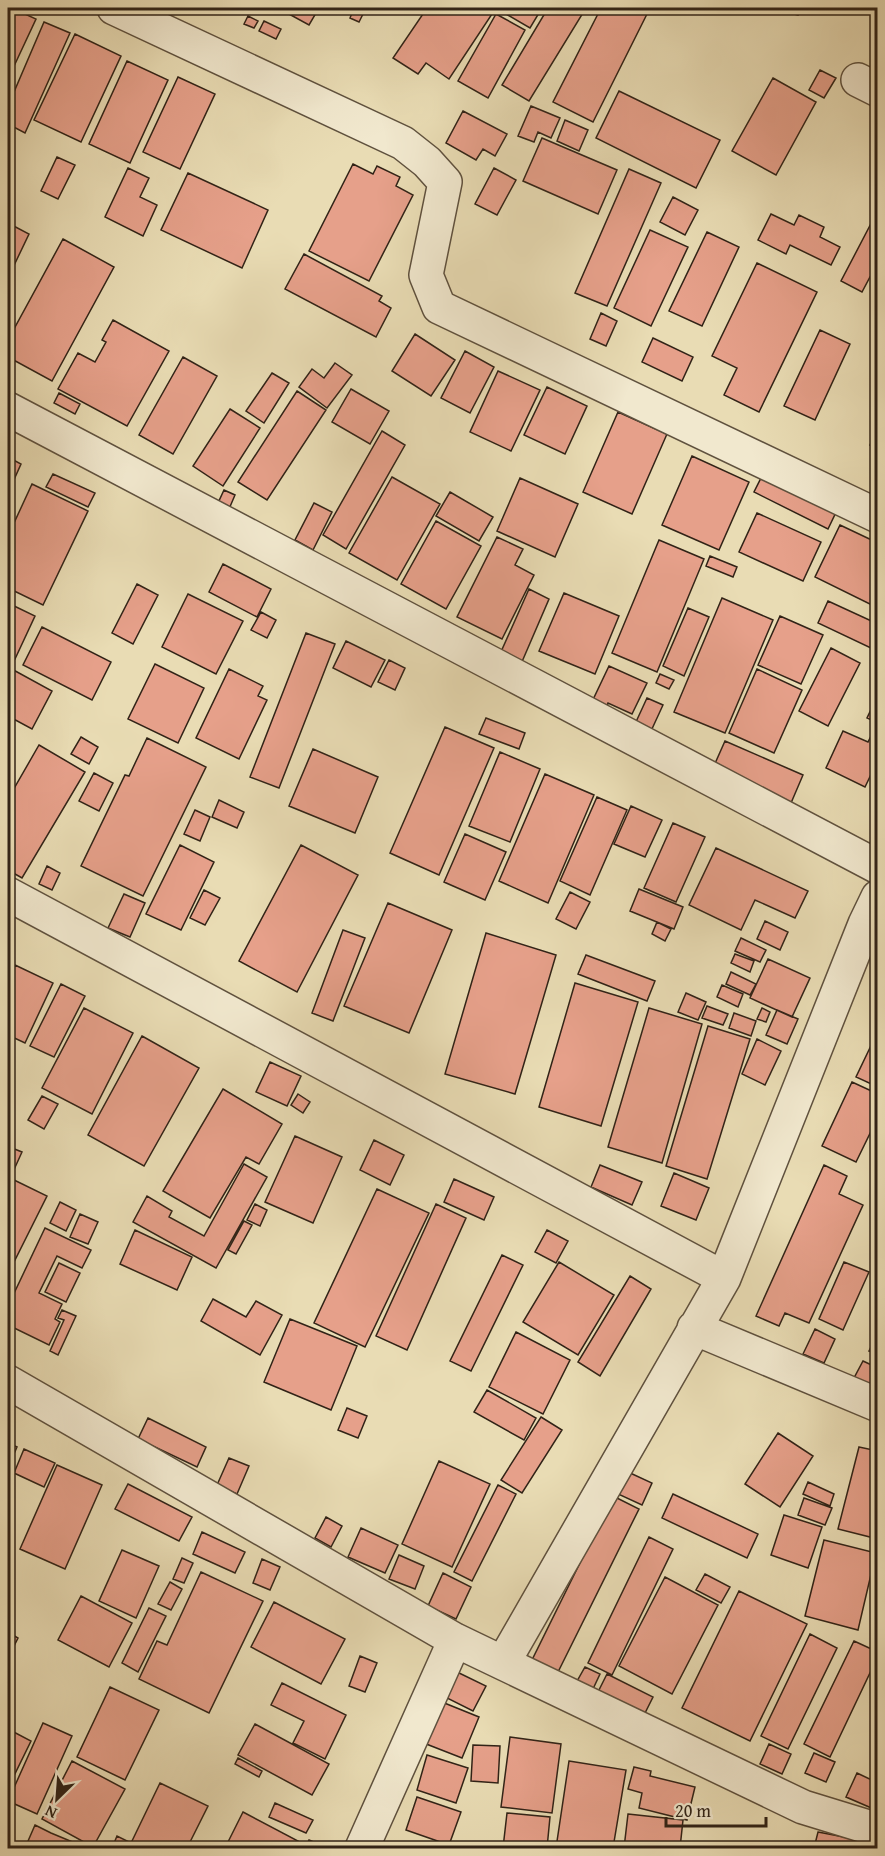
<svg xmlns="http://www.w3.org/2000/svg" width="885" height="1856" font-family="'Gentium Book Plus',serif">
<rect width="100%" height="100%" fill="#e9dcb4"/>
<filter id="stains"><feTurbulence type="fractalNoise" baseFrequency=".00333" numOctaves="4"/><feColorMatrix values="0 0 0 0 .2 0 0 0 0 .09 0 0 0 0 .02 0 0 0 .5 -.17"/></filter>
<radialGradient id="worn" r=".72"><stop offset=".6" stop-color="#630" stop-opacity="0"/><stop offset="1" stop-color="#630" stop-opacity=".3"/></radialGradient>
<!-- building -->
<path fill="#e6a08a" stroke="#312317" stroke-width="1.5" d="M8,8H12L36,19L8,79Z
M278,8H319L309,25Z
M354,8H366L359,22L350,18Z
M427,8H496L449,79L426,63L418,74L393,58Z
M504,8H542L530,28L501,11Z
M548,8H586L529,101L502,85Z
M601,8H650L593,122L553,102Z
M773,8H800L798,15Z
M496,14L525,30L488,98L458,81Z
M248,16L258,21L254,28L244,24Z
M264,21L281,29L276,39L259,31Z
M44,22L70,33L25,133L8,124V106Z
M75,34L121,56L81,142L34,120Z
M127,61L168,80L130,163L89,144Z
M820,70L836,78L824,98L809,90Z
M178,77L215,94L180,169L143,152Z
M773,78L816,102L776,175L732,151Z
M619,91L720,140L696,188L596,138Z
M531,106L560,118L551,138L538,132L534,142L518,136Z
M463,111L507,134L495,156L483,149L476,160L446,143Z
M565,120L588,130L579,151L557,141Z
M542,138L617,170L598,214L523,181Z
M57,157L75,165L58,199L41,191Z
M353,164L373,174L377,166L400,177L396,186L413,195L369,281L309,251Z
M128,168L149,178L140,197L157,205L143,236L105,217Z
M494,168L516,180L497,215L475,204Z
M629,169L661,183L607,306L575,293Z
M188,173L268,210L242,268L161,230Z
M673,197L698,210L685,235L660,222Z
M771,214L794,225L799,215L824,227L820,237L840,247L831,265L790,245L786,254L758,240Z
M876,214L878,215V280L870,277L862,292L841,281Z
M8,223L29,234L8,278Z
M650,230L688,247L651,326L614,308Z
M707,232L739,247L702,326L669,311Z
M63,239L114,267L52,381L8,357V340Z
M304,254L382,296L379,301L391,308L376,337L285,289Z
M757,263L817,292L759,412L724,395L737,368L712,356Z
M601,313L617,321L606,346L590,339Z
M113,320L169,351L127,426L58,389L78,353L95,362L106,342L102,340Z
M820,330L850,344L815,420L784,406Z
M415,334L455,360L431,396L392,371Z
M653,338L693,357L682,381L642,362Z
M465,351L494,367L470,413L441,398Z
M183,357L217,376L173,454L139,435Z
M335,363L352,375L327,408L299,387L312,369L324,378Z
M498,371L540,390L511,451L470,432Z
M272,373L289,383L264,423L246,411Z
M547,387L587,406L565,454L524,435Z
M351,389L389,411L370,444L332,422Z
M297,391L326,410L267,500L238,482Z
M59,393L80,404L75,414L54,403Z
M230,409L260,428L223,486L193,466Z
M618,412L667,434L632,514L583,492Z
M878,427V448L870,445Z
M382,431L405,445L346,549L323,535Z
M692,456L749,482L719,550L662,525Z
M8,457L21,464L8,493Z
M766,468L840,504L828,529L754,492Z
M53,474L95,493L88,507L46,487Z
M392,477L440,504L397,580L349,553Z
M520,478L578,504L555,557L497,531Z
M32,484L88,511L43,605L8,588V536Z
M224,490L235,495L229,509L218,503Z
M450,492L493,517L479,541L436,516Z
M314,503L332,512L313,550L295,540Z
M757,513L821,542L803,581L739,552Z
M436,521L481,546L446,609L401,584Z
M840,525L878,543V608L815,577Z
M497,537L523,549L515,565L534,575L502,639L457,617Z
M659,540L704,559L657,672L612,653Z
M710,556L737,567L733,577L706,566Z
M223,564L271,589L257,617L209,592Z
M137,584L158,595L133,644L112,633Z
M529,589L549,599L521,664L500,654Z
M564,593L619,616L595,674L539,651Z
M188,594L243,621L216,674L162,647Z
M722,598L773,620L725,733L674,712Z
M828,601L878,624V638L873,649L818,623Z
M8,603L35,616L15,659L8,655Z
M688,608L709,617L684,676L663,666Z
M261,612L276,620L267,638L251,630Z
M780,616L823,635L801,684L758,665Z
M42,627L111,662L92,700L23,665Z
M306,633L335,644L279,788L250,777Z
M346,641L385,660L371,687L333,668Z
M831,648L860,663L828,726L799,711Z
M389,660L405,668L395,690L378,682Z
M155,664L204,688L178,743L128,719Z
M609,666L647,683L632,714L608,703L604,713L590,706Z
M8,667L52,691L32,729L8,716Z
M229,669L263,686L258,696L267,700L239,759L196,738Z
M757,669L802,690L774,753L729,733Z
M660,674L674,680L669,689L656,683Z
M878,695V723L867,718Z
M647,698L663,705L651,731L635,724Z
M486,718L525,733L519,749L479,734Z
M445,727L494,748L439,875L390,853Z
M874,730L878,732V760L865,787L826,768L843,731L868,742Z
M81,737L98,747L89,764L71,754Z
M147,738L206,767L143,896L81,866L125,775L129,776Z
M725,741L803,775L791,803L713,768Z
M39,745L85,772L22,878L8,870V799Z
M313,749L378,777L355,833L289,806Z
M500,752L540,769L510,842L469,826Z
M94,773L113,783L99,811L79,801Z
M545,774L594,795L548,903L499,881Z
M597,797L627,810L590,895L560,881Z
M219,800L244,812L237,828L212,817Z
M631,806L662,820L645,857L614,844Z
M195,810L210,817L200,841L184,834Z
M673,823L705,837L676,902L644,888Z
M465,834L506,852L485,900L444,882Z
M180,845L214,862L181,930L146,914Z
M301,845L358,875L297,992L239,961Z
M716,848L808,891L795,918L755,900L741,930L689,905Z
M47,866L60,873L52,890L39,884Z
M639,889L683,907L674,929L630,911Z
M204,890L220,898L205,925L190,918Z
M570,892L590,902L576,929L556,919Z
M124,894L145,903L130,937L108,928Z
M388,903L452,930L409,1033L344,1006Z
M765,921L788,932L780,950L757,939Z
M657,922L671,929L665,941L652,934Z
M343,930L365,938L333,1021L312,1013Z
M486,933L556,955L515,1094L445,1074Z
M741,938L766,950L760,962L735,951Z
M735,954L754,961L750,972L731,963Z
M586,955L655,981L647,1001L578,974Z
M768,959L810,978L792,1017L750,998Z
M15,965L53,983L25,1043L8,1035V981Z
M731,972L756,984L750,995L726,984Z
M575,983L638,1002L601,1126L539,1107Z
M61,984L85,996L54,1057L30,1046Z
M722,985L743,994L738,1007L717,997Z
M686,993L706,1002L698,1020L678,1012Z
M707,1006L728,1014L723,1025L702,1018Z
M84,1008L133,1033L92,1114L42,1088Z
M649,1008L702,1024L662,1163L608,1147Z
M762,1008L770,1012L766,1022L757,1019Z
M777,1010L798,1019L787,1044L766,1035Z
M734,1013L756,1021L751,1036L729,1028Z
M708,1026L750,1039L707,1179L666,1166Z
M878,1031V1087L856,1077Z
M142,1036L199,1068L144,1166L88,1135Z
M757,1039L781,1051L765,1085L742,1074Z
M270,1062L301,1076L287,1106L256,1092Z
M852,1082L878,1094V1117L856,1162L822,1146Z
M223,1089L282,1124L259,1164L246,1157L210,1218L163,1191Z
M298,1094L310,1102L303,1113L291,1105Z
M42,1096L58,1104L44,1129L28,1120Z
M295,1136L342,1157L313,1223L265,1202Z
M374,1140L404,1155L390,1185L360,1170Z
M12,1148L22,1152L12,1174L8,1172V1157Z
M244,1164L267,1177L216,1268L133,1222L147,1196L172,1211L169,1217L204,1236Z
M600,1165L642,1182L632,1205L591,1187Z
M824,1165L847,1176L839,1194L863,1205L809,1323L785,1313L779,1326L756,1316Z
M674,1173L709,1188L696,1220L661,1206Z
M10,1178L47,1196L8,1274V1183Z
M454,1179L494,1197L484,1220L444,1202Z
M377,1189L429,1213L365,1347L314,1323Z
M60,1202L76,1210L66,1231L50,1223Z
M255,1204L267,1210L260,1226L247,1220Z
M436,1204L466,1218L407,1350L376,1336Z
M80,1214L98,1222L88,1244L70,1237Z
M244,1221L252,1225L236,1254L228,1250Z
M45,1228L91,1250L82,1268L57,1256L39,1293L62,1304L55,1319L60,1322L49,1345L8,1325V1306Z
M135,1230L192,1257L177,1290L120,1264Z
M547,1230L568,1241L556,1263L535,1252Z
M502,1255L523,1265L471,1371L450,1361Z
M559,1262L614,1295L578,1355L523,1322Z
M844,1262L869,1272L843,1330L819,1319Z
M59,1263L80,1273L66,1302L45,1292Z
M630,1276L651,1289L600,1376L578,1362Z
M213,1299L246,1317L256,1301L282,1315L260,1355L201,1321Z
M62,1310L76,1316L58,1355L50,1351L64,1320L58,1318Z
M290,1319L357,1346L331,1410L264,1382Z
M815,1329L835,1339L824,1363L803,1354Z
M516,1332L570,1360L543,1414L489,1387Z
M878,1332V1354L869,1351Z
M863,1361L878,1368V1389L854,1378Z
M487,1390L536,1418L524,1440L474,1412Z
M347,1408L367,1416L358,1438L338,1430Z
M541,1417L562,1430L522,1493L501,1480Z
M148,1418L206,1447L197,1467L138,1439Z
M778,1433L813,1456L780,1507L745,1484Z
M8,1443L17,1447L8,1468Z
M859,1447L878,1451V1524L874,1538L838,1529Z
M24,1449L55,1463L44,1487L14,1473Z
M229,1458L249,1466L237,1494L217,1485Z
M439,1461L490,1484L452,1567L402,1544Z
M57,1465L102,1485L65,1569L20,1549Z
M628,1472L652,1483L642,1505L618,1494Z
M808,1482L834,1494L830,1506L803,1494Z
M128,1484L192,1517L179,1541L115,1509Z
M498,1485L516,1494L472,1581L454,1572Z
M673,1494L758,1534L747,1558L662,1518Z
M613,1496L639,1509L558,1672L532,1660Z
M804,1498L832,1508L825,1525L798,1515Z
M784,1515L822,1527L808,1568L771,1555Z
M326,1517L342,1526L331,1547L315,1538Z
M361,1528L398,1545L385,1573L348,1557Z
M202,1532L245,1552L235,1573L193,1554Z
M649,1537L673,1549L612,1675L588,1663Z
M824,1540L876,1553L858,1630L805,1616Z
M122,1550L159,1566L136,1618L99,1601Z
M399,1555L424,1566L415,1589L389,1579Z
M182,1558L193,1563L184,1583L173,1579Z
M262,1559L280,1567L270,1590L253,1583Z
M201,1572L263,1601L209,1713L139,1679L157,1641L167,1645Z
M443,1573L471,1587L456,1619L428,1606Z
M705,1574L730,1587L721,1603L696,1590Z
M665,1577L718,1605L672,1694L619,1666Z
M170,1582L182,1589L171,1610L158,1604Z
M739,1591L807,1624L750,1741L682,1708Z
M81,1596L132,1623L109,1667L58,1640Z
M274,1602L345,1639L321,1684L251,1647Z
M149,1608L166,1616L138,1672L122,1663Z
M8,1632L18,1638L8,1658Z
M810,1634L837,1648L788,1749L761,1736Z
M854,1641L878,1652V1656L830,1757L804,1744Z
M360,1656L377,1663L365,1692L349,1686Z
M585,1667L600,1674L592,1691L576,1683Z
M455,1671L486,1686L473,1711L443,1696Z
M607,1674L653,1697L643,1717L597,1694Z
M282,1683L346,1715L325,1759L293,1743L304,1721L271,1705Z
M110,1687L159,1710L125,1780L77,1757Z
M432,1698L479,1717L462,1758L416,1740Z
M43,1723L72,1736L37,1814L8,1801Z
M255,1724L329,1764L312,1795L238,1755Z
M8,1729L31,1741L8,1788Z
M510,1737L561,1744L552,1813L501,1807Z
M769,1744L791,1754L782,1774L760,1764Z
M473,1745L500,1746L498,1783L471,1781Z
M814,1753L835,1762L826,1782L805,1773Z
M427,1755L468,1768L456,1803L417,1790Z
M238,1758L262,1771L259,1777L235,1764Z
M72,1761L125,1789L93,1847L42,1819Z
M569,1761L626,1770L613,1848H556Z
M634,1767L651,1771L650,1776L695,1787L687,1820L639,1808L642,1793L628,1789Z
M857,1773L878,1783V1806L876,1810L846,1797Z
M160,1783L208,1806L187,1848H112L117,1836L131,1843Z
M417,1797L461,1812L449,1845L406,1830Z
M275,1803L313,1820L306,1833L269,1817Z
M243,1812L298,1841L294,1848H225Z
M507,1813L550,1817L547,1848H503Z
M628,1814L683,1820L680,1848H624Z
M35,1825L51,1833L87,1848H25Z
M818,1832L865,1841L864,1848H814Z
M309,1840L328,1848H305Z"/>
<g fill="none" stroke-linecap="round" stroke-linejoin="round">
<!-- minor casing -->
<g stroke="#5f513e" stroke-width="36">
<path id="minor" d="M114,8L403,143L427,162L445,182L426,275L439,307L878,516
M858,80L878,90
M8,409L878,867
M8,894L724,1278
M694,1328L878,1405
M8,1382L455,1640L803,1807L878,1830
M503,1663L724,1278L865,924L878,897
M362,1848L455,1640"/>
</g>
<!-- minor -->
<use href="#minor" stroke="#f1e8ce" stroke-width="33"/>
</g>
<!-- margin -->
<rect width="885" height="1856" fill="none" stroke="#e9dcb4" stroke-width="30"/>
<rect x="9" y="9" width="867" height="1838" fill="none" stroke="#312317" stroke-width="3"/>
<rect x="15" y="15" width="855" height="1826" fill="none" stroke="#312317" stroke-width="1.5"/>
<!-- north arrow -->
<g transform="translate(57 1799) rotate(205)" stroke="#f1e8ce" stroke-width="4.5" paint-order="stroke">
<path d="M0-4.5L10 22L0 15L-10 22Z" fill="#312317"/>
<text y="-9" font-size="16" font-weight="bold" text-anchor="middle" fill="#312317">N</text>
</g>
<!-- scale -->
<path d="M666 1817v9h100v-9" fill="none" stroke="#312317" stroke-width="3"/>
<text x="675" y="1817" font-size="18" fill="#312317" stroke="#f1e8ce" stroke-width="4.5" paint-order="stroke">20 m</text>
<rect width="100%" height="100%" filter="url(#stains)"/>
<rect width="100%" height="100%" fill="url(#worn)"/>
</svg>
